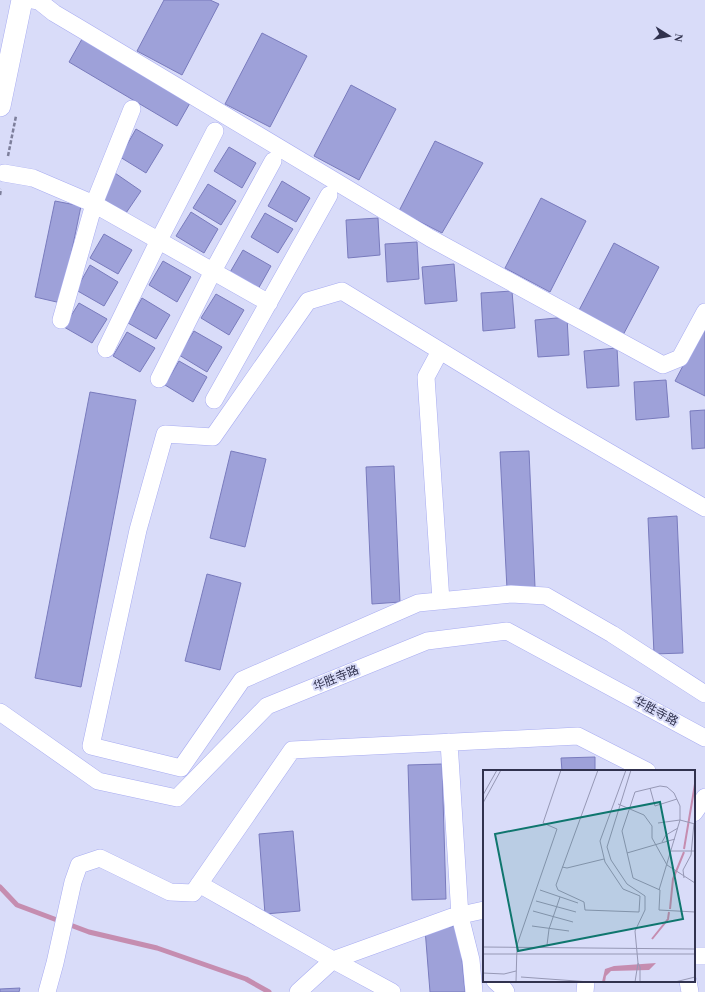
<svg xmlns="http://www.w3.org/2000/svg" width="705" height="992" font-family="'Times New Roman','Noto Sans SC',serif">
<rect width="100%" height="100%" fill="#d9dcf9"/>
<g fill="none" stroke-linecap="round" stroke-linejoin="round">
<!-- stream -->
<path stroke="#c58db0" stroke-width="5" d="M0,887L17,905L89,932L157,948L246,979L269,992"/>
</g>
<!-- building -->
<path fill="#9ea1d9" stroke="#797bbd" d="M164,0H210L219,4L182,75L137,51Z
M262,33L307,56L270,127L225,104Z
M82,39L190,103L177,126L69,62Z
M351,85L396,109L359,180L314,156Z
M136,129L163,145L146,173L120,157Z
M435,141L483,163L442,233L399,211Z
M229,147L256,163L242,188L214,171Z
M112,171L141,191L126,213L100,198Z
M282,181L310,198L296,222L268,206Z
M208,184L236,201L221,225L193,208Z
M541,198L586,221L550,292L505,268Z
M55,201L81,206L61,303L35,297Z
M191,212L218,229L204,253L176,236Z
M265,213L293,229L278,253L251,237Z
M378,218L380,255L348,258L346,220Z
M104,234L132,250L118,274L90,258Z
M417,242L419,279L387,282L385,244Z
M614,243L659,267L622,337L577,314Z
M243,250L271,266L257,291L229,274Z
M163,261L191,277L177,302L149,285Z
M454,264L457,301L425,304L422,267Z
M90,265L118,282L104,306L76,290Z
M512,291L515,328L483,331L481,293Z
M216,294L244,310L229,335L201,318Z
M142,298L170,315L156,339L128,323Z
M79,303L107,319L92,343L64,327Z
M567,317L569,355L538,357L535,320Z
M705,324V396L675,381Z
M194,331L222,347L207,372L179,355Z
M127,332L155,348L140,372L113,356Z
M617,348L619,386L587,388L584,351Z
M179,361L207,377L193,402L165,385Z
M666,380L669,417L636,420L634,382Z
M90,392L136,400L81,687L35,678Z
M705,410V448L692,449L690,411Z
M231,451L266,459L245,547L210,538Z
M529,451L535,587L507,589L500,452Z
M394,466L400,602L372,604L366,467Z
M677,516L683,653L654,654L648,518Z
M207,574L241,583L220,670L185,661Z
M595,757V771H562L561,758Z
M442,764L446,899L412,900L408,765Z
M293,831L300,911L265,914L259,834Z
M459,926L465,992H430L425,929Z
M20,988L19,992H0V989Z"/>
<g fill="none" stroke-linecap="round" stroke-linejoin="round">
<!-- minor casing -->
<g stroke="#a8acf1" stroke-width="18">
<path id="minor" d="M33,0L39,1L54,13L81,29L430,238L663,365L680,358L705,312
M4,173L33,178L94,204L269,303
M61,320L94,204L132,109
M106,349L159,240L215,131
M440,351L426,377L441,601
M159,379L213,271L273,161
M214,400L329,195
M705,508L552,419L342,291L308,301L213,437L165,434L138,530L91,746L181,768L242,680L418,603L511,594L546,596L612,634L705,694
M0,712L98,781L177,798L267,706L427,641L507,631L705,738
M449,742L460,916L471,960L474,992
M694,813L705,797
M199,884L333,960L392,992
M694,956H705
M495,981L504,989L506,992
M688,981L690,992
M47,992L55,963L73,882L79,865L100,858L170,892L193,893L292,750L578,736L647,771
M298,992L333,960L452,917L484,910
M585,992L586,981"/>
</g>
<!-- major casing -->
<g stroke="#a8acf1" stroke-width="22">
<path id="major" d="M0,106L22,0"/>
</g>
<!-- path -->
<path stroke="#7d7f9b" stroke-width="2.5" stroke-dasharray="4 2" stroke-linecap="butt" d="M8,156L16,116
M0,195L1,189"/>
<!-- minor -->
<use href="#minor" stroke="#fff" stroke-width="17"/>
<!-- major -->
<use href="#major" stroke="#fff" stroke-width="21"/>
</g>
<g text-anchor="middle" stroke-width="4" stroke-linejoin="round" paint-order="stroke">
<!-- street labels -->
<g font-size="12" fill="#31324e" stroke="#d9dcf9">
<text transform="translate(336 678) rotate(-22)" y="4">华胜寺路</text>
<text transform="translate(656 711) rotate(28)" y="4">华胜寺路</text>
</g>
</g>
<!-- overview -->
<g transform="translate(483 770)">
<rect width="212" height="212" fill="#d9dcf9"/>
<path d="M173,193L166,200L128,201L123,206L122,212H119L122,199L131,196Z" fill="#c58db0"/>
<path fill="none" stroke="#c58db0" stroke-width="2" d="M201,79L212,14M187,139L190,109L201,82M169,169L185,149L186,142"/>
<path fill="none" stroke="#9698b5" stroke-width="1" d="M115,0L73,115L75,120L101,132L102,140L156,142L157,126L140,119L122,92L117,71L143,0M148,0L124,77L128,90L144,114L162,126V140L152,161L155,193L152,212M167,18L172,36L194,29M0,25L14,0M0,33L18,0M135,34L161,45L169,56V68L184,95L212,113M175,53L197,50L176,120M212,54L197,50V36L191,23L184,17L177,16L152,22L139,61L150,108L177,120L176,140L212,142M179,72L183,65L195,58M188,81H212M144,83L192,69M79,97L84,98L121,89M201,108L200,100L208,85L211,53M57,120L95,133M53,131L93,142M50,141L90,152M49,156L86,161M64,175L66,159L77,127M0,177L212,179M0,184H212M155,193L157,197V212M0,203L21,204L33,201M38,207L107,212M33,212L34,175L74,59L60,53L78,0M192,212L212,207"/>
<path fill="#0f766e" fill-opacity="0.15" stroke="#0f766e" stroke-width="2" d="M177,32L200,149L35,181L12,64Z"/>
<rect width="212" height="212" fill="none" stroke="#31324e" stroke-width="2"/>
</g>
<!-- north arrow -->
<g transform="translate(669 36) rotate(101)" stroke="#d9dcf9" stroke-width="3" paint-order="stroke">
<path d="M0-3L7 15L0 10L-7 15Z" fill="#31324e"/>
<text y="-6" font-size="11" font-weight="bold" text-anchor="middle" fill="#31324e">N</text>
</g>
</svg>
